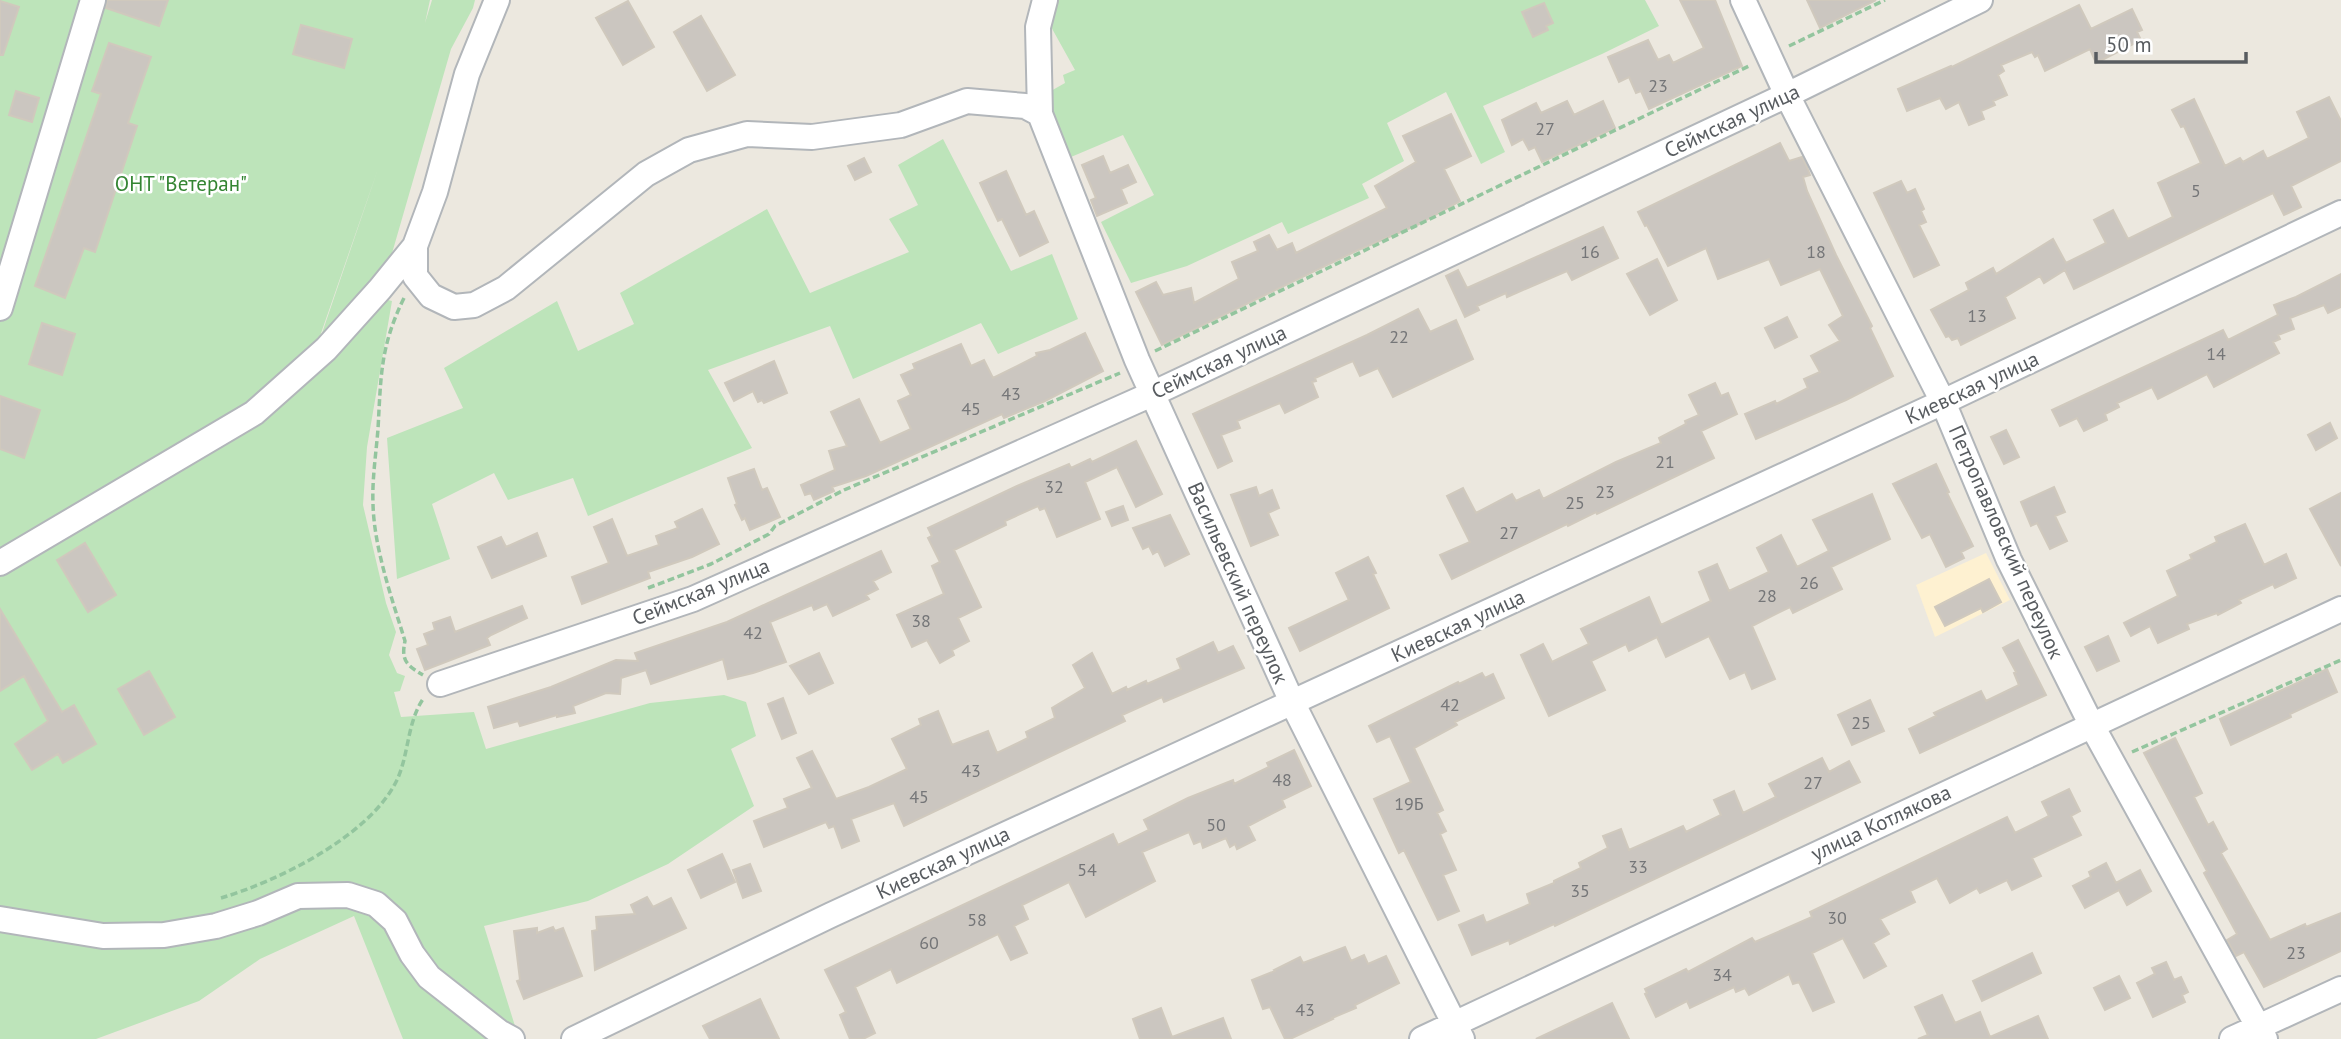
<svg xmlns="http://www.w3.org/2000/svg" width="2341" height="1039" font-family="'PT Sans',sans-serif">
<rect width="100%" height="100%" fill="#ece8df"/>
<!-- commercial -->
<path fill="#fef1d1" d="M1986,553L2010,600L1935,637L1916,585Z"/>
<!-- green -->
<path fill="#bde4ba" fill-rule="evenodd" d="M0,0H430L425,23L432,0H475L473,8L451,49L384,281L360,293L392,301L367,447L363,505L386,603L396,632L389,655L397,673L405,676L400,691L394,692L401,717L474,712L486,749L650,703L724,695L746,702L756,736L731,749L754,806L668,864L588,901L484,926L519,1039H403L354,916L260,959L199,1001L96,1039H0ZM378,169L320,339H319Z
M1052,0H1645L1659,26L1602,54L1483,106L1505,152L1481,164L1446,92L1387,123L1404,161L1362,184L1369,198L1288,234L1282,222L1187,266L1131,283L1101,222L1154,195L1123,135L1071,157L1042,96L1065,83L1063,75L1075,70L1045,16Z
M943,139L1011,271L1052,254L1078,319L998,354L981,323L853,379L830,326L708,370L752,448L588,516L573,478L508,500L494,473L432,504L450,559L397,579L387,438L463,408L444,368L557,301L578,351L634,324L620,293L767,209L810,293L909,252L889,219L918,205L898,165Z"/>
<!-- building -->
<path fill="#cbc6c0" stroke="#d0c9bd" stroke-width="2" d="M107,0H168L159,26L106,8Z
M1680,0H1715L1742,66L1649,109L1641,91L1636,93L1629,77L1619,82L1608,57L1648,40L1658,60L1669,55L1673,63L1704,48Z
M1807,0H1876L1820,28Z
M0,1L19,7L3,55H0Z
M628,1L654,47L623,65L596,18Z
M1544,3L1553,23L1546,26L1548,30L1533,37L1522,12Z
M2079,5L2091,29L2132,9L2142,30L2137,32L2141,40L2096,63L2090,49L2045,71L2038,55L2035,57L2032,52L2001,65L2004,71L1998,75L2007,95L1993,101L1995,105L1981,111L1984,119L1969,125L1959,102L1946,109L1940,98L1907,111L1898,89L1951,66L1952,67Z
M701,16L735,75L707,91L674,32Z
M301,25L352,39L344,68L293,54Z
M109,43L151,57L128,123L137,126L95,252L84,248L65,298L35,286L101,94L92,91Z
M16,91L39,98L32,122L9,115Z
M2329,97L2341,121V161L2291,186L2301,207L2284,215L2273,193L2074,289L2065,270L2044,283L2040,276L2005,297L2015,318L1961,345L1958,338L1952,340L1949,336L1946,337L1931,310L1969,290L1966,283L1993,268L1996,274L2053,239L2066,263L2106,243L2094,220L2113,210L2128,239L2173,217L2158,183L2201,163L2184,126L2181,127L2172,110L2194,99L2225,166L2240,158L2243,162L2263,151L2267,159L2309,138L2297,112Z
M1567,101L1574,115L1603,101L1615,128L1542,162L1535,147L1529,150L1523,139L1512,145L1502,120L1536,103L1541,113Z
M1451,114L1471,156L1444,169L1460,201L1417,225L1356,251L1162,345L1136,292L1156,282L1163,295L1191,288L1194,303L1239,279L1232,262L1258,251L1254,242L1269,235L1277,250L1292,243L1296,253L1387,208L1375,186L1416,162L1403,136Z
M1780,143L1789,161L1802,157L1807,167L1810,175L1803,177L1807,191L1836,255L1872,326L1870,328L1893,376L1846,400L1756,439L1745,414L1775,401L1776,404L1808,388L1804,379L1820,372L1811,356L1840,341L1829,325L1843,316L1820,269L1781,285L1769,259L1718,279L1706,248L1668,266L1647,225L1645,226L1638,212Z
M1103,156L1110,173L1128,165L1136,182L1121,189L1127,203L1097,216L1091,200L1096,198L1082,165Z
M864,158L871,172L855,180L848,166Z
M1006,171L1026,215L1034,211L1048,242L1020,256L1002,219L998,221L980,183Z
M1901,181L1907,193L1915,189L1924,209L1921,211L1926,222L1919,225L1939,265L1914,277L1874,193Z
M1603,227L1618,258L1572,280L1567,271L1507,297L1506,293L1477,306L1479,310L1465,317L1446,276L1458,270L1467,288Z
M1657,259L1677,300L1650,315L1627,274Z
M2341,274V307L2328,313L2324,305L2290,318L2294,329L2278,335L2280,339L2273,342L2279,353L2214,387L2207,374L2158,399L2152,387L2117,403L2119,407L2105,414L2107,420L2084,431L2077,418L2060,426L2052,410L2223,330L2228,340L2278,315L2274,305L2296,297Z
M1418,309L1430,332L1456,320L1473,359L1393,397L1378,368L1360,376L1353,361L1346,364L1315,378L1316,381L1312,382L1318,397L1285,413L1280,403L1237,421L1240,428L1221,435L1232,461L1218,468L1193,414L1367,335Z
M1787,317L1797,337L1775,348L1765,328Z
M42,323L75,334L62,375L29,364Z
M1085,333L1103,371L1045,401L1004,418L1002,414L866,476L832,487L834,491L814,500L811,493L805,495L801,485L835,470L829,451L847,446L831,412L859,399L880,443L911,429L898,401L911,395L901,375L915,369L913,364L961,344L971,366L984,360L993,378L1037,356L1036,353L1050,350Z
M774,361L787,393L764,403L762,400L758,402L753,391L734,401L725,383Z
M1715,383L1721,396L1728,393L1737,414L1701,431L1714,458L1597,514L1596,512L1568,526L1567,524L1452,579L1440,555L1470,542L1447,496L1463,488L1476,513L1512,494L1516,501L1539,490L1543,499L1616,462L1661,443L1659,438L1686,424L1685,421L1699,415L1689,395Z
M0,396L40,410L24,458L0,449Z
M2330,423L2337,438L2316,450L2308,435Z
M2006,430L2019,457L2004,464L1991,437Z
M1136,441L1162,494L1136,507L1117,467L1085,482L1100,519L1057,537L1045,508L1040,510L1038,506L1005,521L1006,525L954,550L981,607L958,618L969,641L952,650L954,655L940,663L927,640L912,647L897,615L944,594L932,566L940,562L928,538L932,536L928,528L1017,486L1069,464L1071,468L1090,459L1092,462Z
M1936,464L1949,492L1947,493L1973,546L1961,552L1964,558L1946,567L1930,534L1922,538L1893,484Z
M754,469L762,490L767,488L780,517L750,530L745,518L742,520L735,505L737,504L728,478Z
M1256,487L1259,496L1272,490L1279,508L1268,513L1278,535L1251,546L1231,495Z
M2054,487L2065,512L2055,516L2067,541L2050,549L2037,523L2031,526L2021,502Z
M2341,493V566L2310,509Z
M1872,494L1890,539L1831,567L1842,589L1793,613L1790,607L1752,626L1775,679L1752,689L1745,672L1730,679L1709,636L1666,657L1657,637L1629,651L1626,644L1591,661L1605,690L1549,716L1521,655L1543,644L1552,662L1589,644L1581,629L1649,597L1661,625L1711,601L1699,572L1717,564L1729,591L1769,572L1757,548L1781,535L1797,567L1829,551L1813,520Z
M1123,506L1128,520L1112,526L1106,512Z
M702,509L719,544L692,557L648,572L650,578L582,604L572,577L609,563L594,527L612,519L627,556L659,545L656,536L678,528L675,522Z
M1170,515L1189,554L1165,566L1158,551L1153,554L1149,546L1143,549L1133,528Z
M2245,524L2264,565L2286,554L2296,578L2275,588L2273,584L2239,600L2241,603L2218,615L2217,613L2187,624L2189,629L2158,643L2150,626L2131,636L2124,623L2178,596L2167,571L2192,559L2190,555L2217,542L2215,537Z
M537,533L546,556L492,578L478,547L501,537L506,547Z
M85,543L116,595L88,612L57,560Z
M881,551L891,572L873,581L878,589L866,595L869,599L833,616L827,604L814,610L812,605L770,622L786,662L753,673L728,679L723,659L651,684L646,670L621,678L620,694L606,693L573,706L575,713L557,717V715L520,726L518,721L494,728L488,707L551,687L616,660L638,661L635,653L727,622Z
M1368,557L1376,573L1373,574L1389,608L1300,651L1289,628L1349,600L1336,573Z
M1989,579L2001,602L1983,612L1981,608L1945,626L1935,607Z
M522,606L527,618L491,635L487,638L490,645L425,670L417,649L428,645L424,634L435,630L433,623L450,617L455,632Z
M0,609L62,712L74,705L96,744L63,763L58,754L32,770L15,744L48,721L24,676L0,691Z
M2108,636L2119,661L2097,671L2085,647Z
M2018,640L2046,695L1920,753L1909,729L1936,716L1934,713L1981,691L1986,701L2019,685L2014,673L2016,672L2003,648Z
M1213,642L1218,653L1233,646L1244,668L1164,702L1162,697L1122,715L1125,721L904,826L894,803L851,819L859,841L842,848L834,826L829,828L826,822L764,847L754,821L788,808L784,799L812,788L797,758L812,751L836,799L869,787L907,769L892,739L921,725L919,719L938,711L952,745L988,731L997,753L1028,738L1026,732L1055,718L1052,708L1085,688L1073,665L1092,653L1112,694L1126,687L1127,690L1146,681L1147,684L1181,669L1177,659Z
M819,653L833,683L809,694L790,666Z
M2327,669L2337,692L2290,714L2291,717L2231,745L2220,719Z
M149,671L175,717L144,735L118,689Z
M1482,673L1485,678L1493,674L1504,698L1455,722L1457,725L1414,748L1443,810L1437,813L1446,831L1440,834L1456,870L1443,875L1459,911L1438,920L1404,850L1399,853L1374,799L1411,782L1390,736L1377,742L1369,726L1458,682L1459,684Z
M783,698L796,733L782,739L768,704Z
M1870,700L1884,731L1852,745L1838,715Z
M2175,738L2202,793L2194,797L2208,825L2213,822L2227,849L2221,853L2270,940L2305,924L2306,927L2341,913V951L2264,987L2244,952L2236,956L2227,940L2237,934L2204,873L2207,871L2144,753Z
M1294,750L1311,786L1282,800L1285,807L1248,826L1255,840L1237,849L1235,844L1230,847L1226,838L1203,848L1201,841L1194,844L1189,832L1142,852L1155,881L1086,917L1069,882L1022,905L1028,919L1014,926L1027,953L1011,960L998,934L897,983L891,969L855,987L875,1033L863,1039H850L840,1015L846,1012L825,970L1113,834L1118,845L1149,830L1144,820L1188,798L1233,780L1234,784L1269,767L1267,763Z
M1822,758L1829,772L1849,761L1860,782L1555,926L1554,924L1510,944L1509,940L1472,955L1459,925L1483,915L1486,923L1530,904L1527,894L1554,883V881L1581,868L1579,863L1608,848L1603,836L1621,829L1629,850L1683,826L1686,832L1721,815L1714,800L1734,791L1743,813L1776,797L1769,784Z
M2069,789L2080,811L2071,816L2081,835L2032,858L2041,876L2012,890L2007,880L1980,893L1977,888L1950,903L1937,878L1910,891L1915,902L1880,919L1889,934L1873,943L1886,966L1864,978L1843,938L1812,953L1834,1002L1813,1011L1799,982L1793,984L1789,974L1749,995L1745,988L1736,992L1734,987L1690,1008L1687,1001L1656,1017L1645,994L1647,993L1645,989L1686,969L1688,972L1752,938L1755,942L1812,917L1810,912L2007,817L2015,833L2049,816L2042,802Z
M722,854L735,882L701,898L688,870Z
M2106,863L2116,883L2140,870L2151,891L2127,905L2119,890L2085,908L2073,886L2091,877L2089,872Z
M750,864L761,891L743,898L733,870Z
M647,897L653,907L671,898L686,928L595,970L592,931L597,930L596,917L635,914L631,905Z
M553,927L555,931L563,928L582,976L524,999L517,981L520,980L514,931L537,928V933Z
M1345,947L1351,961L1364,955L1368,964L1386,956L1399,983L1355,1005L1356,1008L1332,1018L1333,1019L1290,1039H1285L1270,1007L1263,1009L1252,980L1275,971L1274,970L1300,957L1303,963Z
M2032,953L2041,973L1982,1001L1973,981Z
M2166,962L2174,980L2181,977L2188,992L2182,995L2185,1002L2153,1017L2137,983L2155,974L2152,968Z
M2119,976L2130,998L2105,1010L2094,988Z
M1942,995L1955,1023L1980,1012L1990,1037L2038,1016L2048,1039H1918L1928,1035L1915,1007Z
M760,999L779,1039H710L703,1026Z
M1612,1003L1629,1039H1536Z
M1161,1008L1172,1037L1223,1018L1231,1039H1140L1133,1019Z"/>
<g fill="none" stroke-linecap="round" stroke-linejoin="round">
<!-- minor casing -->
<g stroke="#b2b6ba" stroke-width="28">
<path id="minor" d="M1045,0L1038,27L1040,114L1137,360L1292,702L1462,1039
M1743,0L1787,95L1943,402L2009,560L2091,724L2265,1039
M415,246V276L431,296L454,307L474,305L506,288L646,174L689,150L747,134L812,137L901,125L967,101L1025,106L1040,114
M0,308L93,0
M0,563L254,413L326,349L380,289L415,246L435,192L467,74L497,0
M440,684L693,599L1152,394L1787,95L1980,0
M0,919L103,936L164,935L216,926L258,913L298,896L348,895L376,904L395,921L412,954L429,977L499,1032L512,1039
M574,1039L831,915L1943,402L2341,213
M1422,1039L2341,609
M2232,1039L2341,989"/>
</g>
<!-- path -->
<path stroke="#93c59e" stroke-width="3.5" stroke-dasharray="7 3.5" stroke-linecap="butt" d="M1789,46L1885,0
M404,298C380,347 381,376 378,429C376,454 372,479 373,504C374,548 392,599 405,641C401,660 406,665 423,675
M1155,351L1751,65
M648,588L711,564L769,534L775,526L844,490L1120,373
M2132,752L2341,660
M221,898C278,881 370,836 397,780C409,754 407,723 423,699"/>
<!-- minor -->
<use href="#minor" stroke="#fff" stroke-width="24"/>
</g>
<g text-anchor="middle" stroke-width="5" stroke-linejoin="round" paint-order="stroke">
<!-- number labels -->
<g font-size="18" fill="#757678">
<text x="1658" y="92">23</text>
<text x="1545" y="135">27</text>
<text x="2196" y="197">5</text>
<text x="1590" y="258">16</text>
<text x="1816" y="258">18</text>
<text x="1977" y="322">13</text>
<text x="1399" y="343">22</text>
<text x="2216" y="360">14</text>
<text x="1011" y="400">43</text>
<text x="971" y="415">45</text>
<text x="1665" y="468">21</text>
<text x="1054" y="493">32</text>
<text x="1605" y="498">23</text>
<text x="1575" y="509">25</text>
<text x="1509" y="539">27</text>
<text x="1809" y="589">26</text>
<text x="1767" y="602">28</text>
<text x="921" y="627">38</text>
<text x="753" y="639">42</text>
<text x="1450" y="711">42</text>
<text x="1861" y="729">25</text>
<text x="971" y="777">43</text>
<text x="1282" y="786">48</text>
<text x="1813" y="789">27</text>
<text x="919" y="803">45</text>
<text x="1409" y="810">19Б</text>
<text x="1216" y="831">50</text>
<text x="1638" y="873">33</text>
<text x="1087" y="876">54</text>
<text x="1580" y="897">35</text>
<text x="1837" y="924">30</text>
<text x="977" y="926">58</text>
<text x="929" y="949">60</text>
<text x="2296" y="959">23</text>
<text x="1722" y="981">34</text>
<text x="1305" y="1016">43</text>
</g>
<!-- street labels -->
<g font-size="21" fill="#585c60" stroke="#fff">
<text transform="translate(1732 121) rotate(-25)" y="7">Сеймская улица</text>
<text transform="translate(1219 362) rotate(-25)" y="7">Сеймская улица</text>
<text transform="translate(1972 388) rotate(-25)" y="7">Киевская улица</text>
<text transform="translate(2006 542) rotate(66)" y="7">Петропавловский переулок</text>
<text transform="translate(1238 583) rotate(66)" y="7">Васильевский переулок</text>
<text transform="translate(701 592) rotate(-22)" y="7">Сеймская улица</text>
<text transform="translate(1458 626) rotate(-25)" y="7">Киевская улица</text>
<text transform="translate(1881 823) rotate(-25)" y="7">улица Котлякова</text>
<text transform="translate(943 863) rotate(-25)" y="7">Киевская улица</text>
</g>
<!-- park labels -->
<g font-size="21" fill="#348533" stroke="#fff">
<text x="181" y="191">ОНТ "Ветеран"</text>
</g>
</g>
<!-- scale -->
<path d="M2096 52v10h150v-10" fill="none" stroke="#585c60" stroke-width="3.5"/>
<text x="2106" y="52" font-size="21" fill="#585c60" stroke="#ffffff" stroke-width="5" paint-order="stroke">50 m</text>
</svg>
